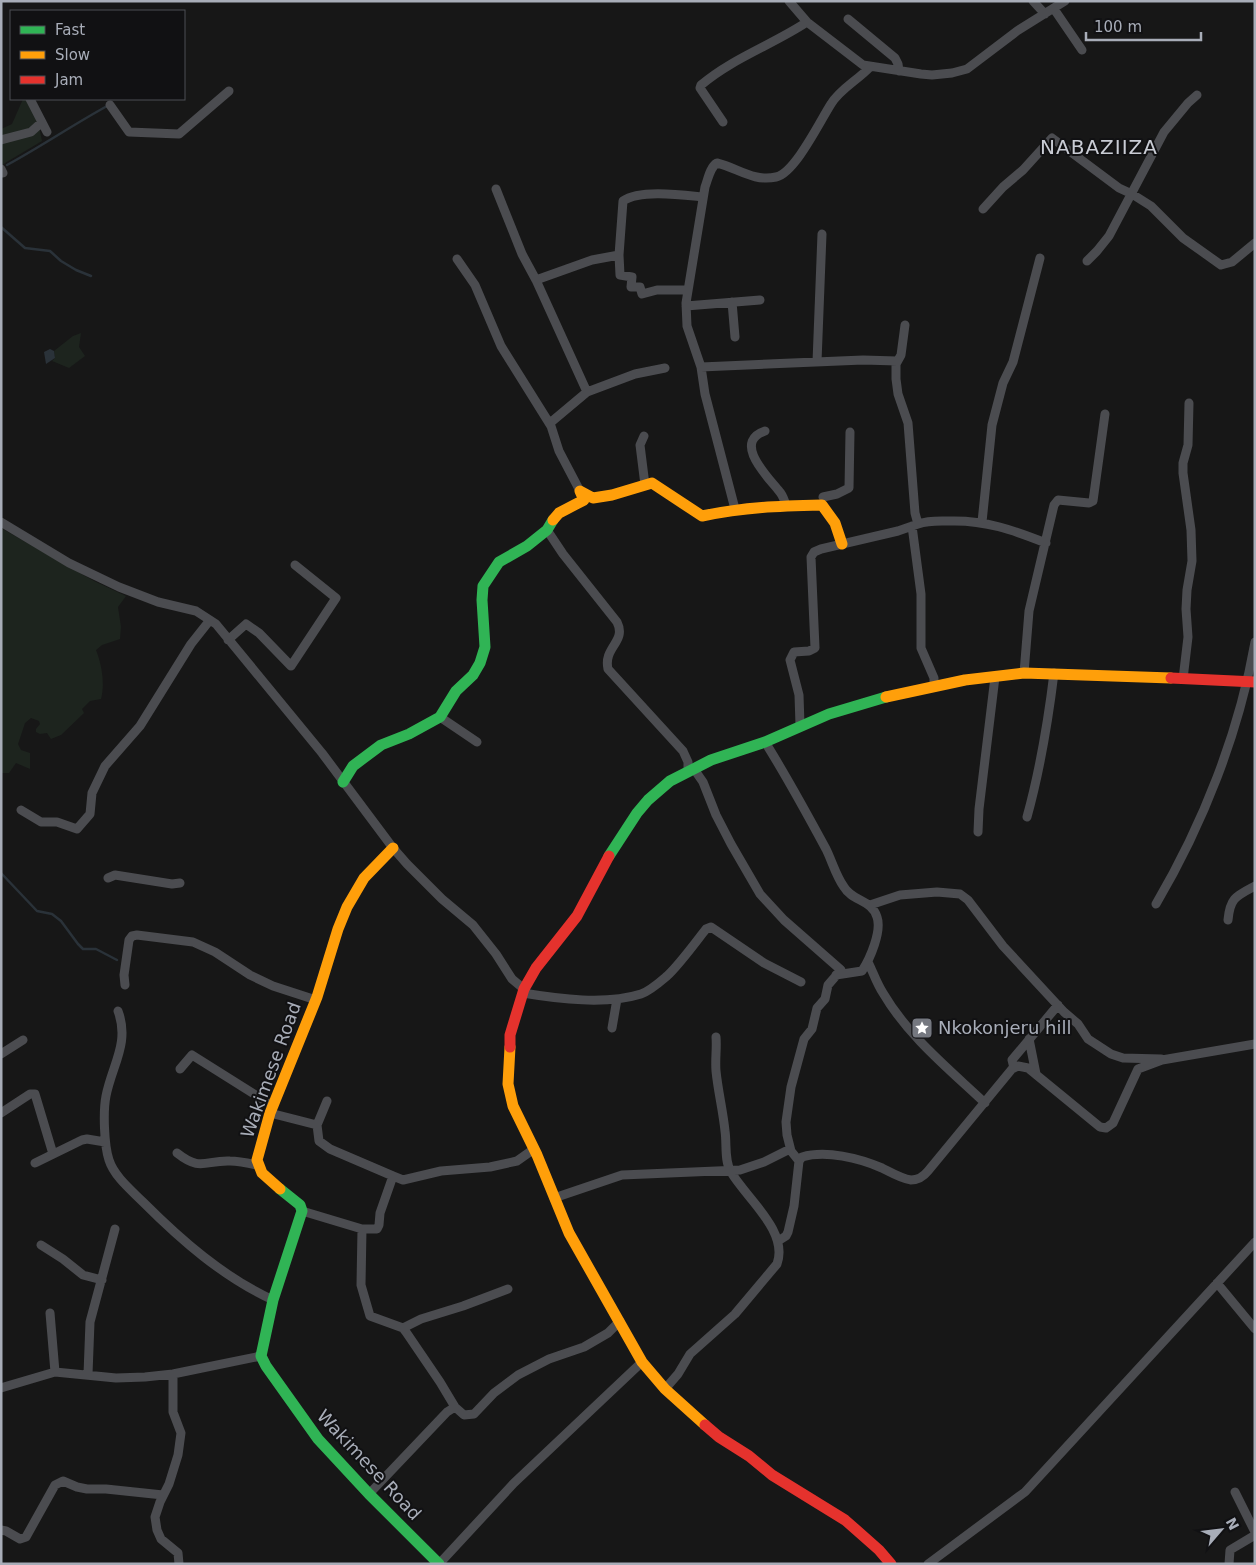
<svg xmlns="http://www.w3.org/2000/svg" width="1256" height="1565" font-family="'DejaVu Sans',sans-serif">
<rect width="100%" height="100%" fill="#171717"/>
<!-- green -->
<path fill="#1d241e" d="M23,99L34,102L42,141L5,163L1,167V129L12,124Z
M81,333L79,347L85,356L69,368L52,361L55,358L54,351L73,336Z
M1,528L94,581L126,596L118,607L121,627L120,639L102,645L96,650C102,665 105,684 101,699L90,701L82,709L84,713L61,735L51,739L47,733L40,734L36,732V729L40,724L39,721L31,718L25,723L18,744L21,750L30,753V769L16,763L9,773H1Z"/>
<!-- water -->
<path fill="#2a3239" d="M50,349L54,351L55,358L46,364L44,352Z"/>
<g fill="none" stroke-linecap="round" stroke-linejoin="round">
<!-- stream -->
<path stroke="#2a3239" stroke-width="2.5" d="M7,165C42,146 74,124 109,105
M1,227L25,248L50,251L61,261L76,270L91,276
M1,873L37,911L52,914L61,921L78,944L83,949H96L117,960"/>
<!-- street -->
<path stroke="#4b4c50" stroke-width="9" d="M789,1L807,22L863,65L921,74L932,75L952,73L967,69L1017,31L1065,1
M1033,1L1045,14
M1054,9L1082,50
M848,19L895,58L898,64L899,71
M30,99L47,132
M110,105L129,132L179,134L229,91
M723,122L700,88L701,85C733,58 772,45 807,22
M1,140L31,132L42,122
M1,169L3,173
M496,189L522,254L536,280L587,392
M983,209L1003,187L1023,170L1052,138L1119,188L1132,194L1151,206L1183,238L1221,265L1232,262L1255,243
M457,259L475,285L501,346L551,426L559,451L580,491
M1087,261L1097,251L1109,236L1164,132L1188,103L1197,95
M536,280L592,260L619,255
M688,290H657L642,294L640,287H631L632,277L620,275L619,255L623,201C640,189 683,195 703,197
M732,302L735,337
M686,306L760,300
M905,325L901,355L896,364V379L898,394L908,423L915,513L918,524C929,520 939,521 950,521C985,520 1013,530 1046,543
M817,362L822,234
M701,367L863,360L897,361
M550,423L587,392L635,374L665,368
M765,431C732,442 768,477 779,491C783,495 784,500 786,505
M644,436L640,445L645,485
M823,497L837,494L849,488L850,432
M735,509L705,394L701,367L687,326L686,303L705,187C708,179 710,167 717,163C738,168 753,182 776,177C795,173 820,121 831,104C840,89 858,80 870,67
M1,522L69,563L119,587L158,602L196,611L216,624L322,753L393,848L407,864L442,899L473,925L496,954L512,979L524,989
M982,522L992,425L1003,383L1013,362L1040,258
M912,526L921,594V648L934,678V686
M547,530L563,554L617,622C627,642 603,647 608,669L683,751L688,762V772
M228,640L246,624L259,633L291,666L336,598L295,565
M1024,673L1029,611L1054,505L1058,500L1089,503L1093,501L1105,414
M1183,679L1188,637L1186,609L1187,590L1192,561L1191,530L1183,473V463L1188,445L1189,403
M440,717L477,742
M800,725L799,695L790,660L794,652L809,651L815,648L811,557L814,552L821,549L898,531L918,524
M765,742C787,777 806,812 826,849C832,861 836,876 844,887C852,901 872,900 877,917C882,931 870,959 862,971L836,975
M694,769L703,782L716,815L731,844L760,894L784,920L841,970L828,985L825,999L817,1008L812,1029L804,1039L791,1087L786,1122L787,1135L791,1151L799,1161
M21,810L41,822H57L77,829L90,814L92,793L105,766L140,726L191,644L210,620
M1027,817C1040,770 1048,722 1054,673
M978,832L979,809L995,677
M108,878L115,875L172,884L180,883
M1156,904C1203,824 1239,733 1255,642
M870,905L900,895L937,892L960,894L968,900L1003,946L1064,1012L1078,1024L1088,1039L1111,1054L1123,1058L1161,1059
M1228,920C1230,898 1236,896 1255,886
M868,962C873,972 877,984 883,993C908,1036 949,1069 985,1103
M125,985L124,975L129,940L132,936L137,935L193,942L215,952L250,975L273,986L316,1000
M523,993C559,999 606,1005 641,994C650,991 660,982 667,976C679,965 695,943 706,929L711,927L764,963L801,982
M118,1011C130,1043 112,1065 106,1096C103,1111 104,1145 109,1160C114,1176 131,1190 143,1202C181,1240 223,1277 273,1300
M612,1028L617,999
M1029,1039L1036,1074
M1,1054L23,1040
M1014,1068L1012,1060L1058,1005
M180,1069L192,1055L273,1106
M327,1101L317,1125L319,1141L330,1149L393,1176
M1,1113L30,1094H35L53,1154
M270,1113L317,1125
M177,1153C201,1172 205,1160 230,1161C239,1161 248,1163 257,1165
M35,1163L82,1140L87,1139L105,1142
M554,1198L622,1175L740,1170L764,1162L790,1149
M302,1211L362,1229H377L379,1225L380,1213L393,1176L403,1180L441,1171L490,1167L517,1161L534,1149
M362,1229L361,1285L370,1316L403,1328L406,1332L440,1382L455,1407L447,1412L369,1494
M778,1241L786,1236L788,1232L794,1206L799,1161L802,1157C826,1150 859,1158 882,1168C890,1172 902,1179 911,1180C918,1180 924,1176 928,1171L1012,1069L1018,1066L1028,1068L1100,1127L1106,1128L1113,1123L1138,1069L1162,1060L1255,1044
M41,1245L63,1259L83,1275L102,1280
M1217,1283L1255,1329
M50,1313L55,1372
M403,1328L421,1319L463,1306L508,1289
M88,1374L90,1322L115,1229
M173,1374V1412L181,1433L178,1455L169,1484L160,1502L155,1517L157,1530L161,1539L178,1553L179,1564
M1,1388L55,1372L116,1378L145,1377L173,1374L261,1356
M665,1389L678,1374L690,1354L735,1314L777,1264C789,1231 746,1198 731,1172C724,1161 727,1144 725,1131C723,1111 718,1091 716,1071C715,1059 717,1048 716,1037
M455,1407L464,1415L474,1414L494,1393L518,1375L549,1359L584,1347L608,1333L620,1321
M1235,1492L1255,1532
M1,1530L6,1531L20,1539L26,1537L55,1485L63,1481L77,1487L87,1489H106L163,1495
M439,1564L514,1483L642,1362
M928,1564L1025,1492L1255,1242
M1229,1564L1230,1550L1255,1535"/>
<!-- fast -->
<path stroke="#30b455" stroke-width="11" d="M343,782L353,766L381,745L409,734L440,717L456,691L473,675L480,663L485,647L482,600L483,586L499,562L527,546L547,530L553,520
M609,856L637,813L648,800L670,781L711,760L765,742L829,714L886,697
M280,1189L300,1205L302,1211L273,1300L261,1356L266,1366L318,1439L369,1494L439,1564"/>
<!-- slow -->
<path stroke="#ff9f0a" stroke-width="11" d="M553,520L559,513L584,500L580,491L593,498L612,495L652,483L702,516C745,507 779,506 822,505L835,523L842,544
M886,697L965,680L1024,673L1171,678
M510,1047L508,1084L513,1106L537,1155L569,1233L642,1362L665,1389L705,1425
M280,1189L262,1173L257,1160L270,1113L317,997L338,929L347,907L364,878L393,848"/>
<!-- jam -->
<path stroke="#e5322d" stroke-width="11" d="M1171,678L1255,682
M510,1047V1035L524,989L536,968L577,916L609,856
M705,1425L719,1437L749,1456L772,1475L845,1520L879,1550L891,1564"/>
</g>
<!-- icons -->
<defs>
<g id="sight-square" transform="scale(1.125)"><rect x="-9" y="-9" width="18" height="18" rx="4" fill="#757880" stroke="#111113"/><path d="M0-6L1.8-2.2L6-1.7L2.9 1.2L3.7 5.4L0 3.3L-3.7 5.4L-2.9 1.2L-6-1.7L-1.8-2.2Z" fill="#fff"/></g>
</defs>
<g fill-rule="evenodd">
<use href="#sight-square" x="922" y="1028"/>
</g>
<g text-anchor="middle" stroke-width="4" stroke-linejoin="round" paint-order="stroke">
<!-- poi labels -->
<g font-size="18" fill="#a8adb8" stroke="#111113" text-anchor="start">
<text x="938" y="1034">Nkokonjeru hill</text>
</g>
<!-- street labels -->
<g font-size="18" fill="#a8adb8" stroke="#111113">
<text transform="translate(271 1070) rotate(-70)" y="6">Wakimese Road</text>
<text transform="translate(369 1465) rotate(47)" y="6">Wakimese Road</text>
</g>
<!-- quarter labels -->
<g font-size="20" letter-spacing="1" fill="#c9ccd4" stroke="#111113">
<text x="1099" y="154">NABAZIIZA</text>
</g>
</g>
<!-- border -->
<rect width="1256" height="1565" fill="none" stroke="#a8adb8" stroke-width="5"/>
<!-- legend -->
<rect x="10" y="10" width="175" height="90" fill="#111113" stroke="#4d4f55"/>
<rect x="20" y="26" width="25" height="8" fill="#30b455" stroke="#4d4f55"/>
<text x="55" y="35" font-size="15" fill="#a8adb8">Fast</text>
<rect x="20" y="51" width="25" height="8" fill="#ff9f0a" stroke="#4d4f55"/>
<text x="55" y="60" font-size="15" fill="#a8adb8">Slow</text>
<rect x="20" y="76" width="25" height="8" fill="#e5322d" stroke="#4d4f55"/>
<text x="55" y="85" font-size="15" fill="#a8adb8">Jam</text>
<!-- north arrow -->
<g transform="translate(1221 1530) rotate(62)" stroke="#111113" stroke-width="4" paint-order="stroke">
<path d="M0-4L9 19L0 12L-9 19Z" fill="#a8adb8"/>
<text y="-8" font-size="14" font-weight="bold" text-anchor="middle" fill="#a8adb8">N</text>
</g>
<!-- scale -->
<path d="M1086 32v8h115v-8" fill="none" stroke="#a8adb8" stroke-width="2.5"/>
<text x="1094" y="32" font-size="15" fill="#a8adb8" stroke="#111113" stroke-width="4" paint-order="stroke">100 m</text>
</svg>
